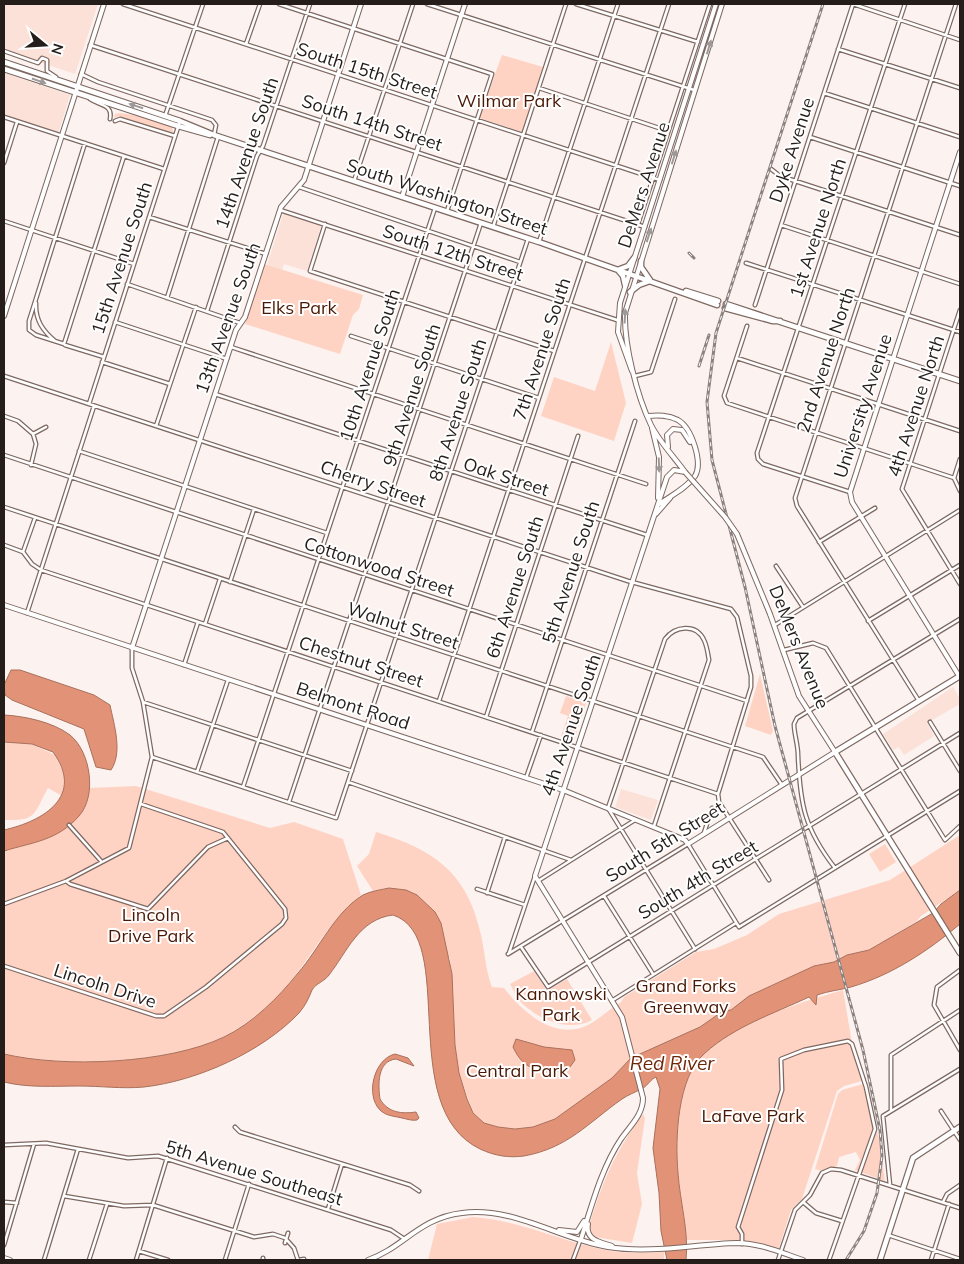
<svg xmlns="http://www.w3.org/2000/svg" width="964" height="1264" font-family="Mulish,sans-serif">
<rect width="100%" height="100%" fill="#fcf2ef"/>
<!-- built -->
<path fill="#fbe1d8" d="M4,4H98L75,74L4,50Z
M4,73L70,95L58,134L4,116Z
M284,211L322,223L307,271L284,264L274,296L259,291Z
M953,687L960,699V704L927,723L934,736L904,755L899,747L893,750L883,734Z
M621,789L658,800L651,820L615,807Z"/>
<!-- green -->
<path fill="#ffd3c4" d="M502,55L543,67L522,132L479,118Z
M120,113L140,116L172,127L173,132L170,133L119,116L114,118L115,114Z
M264,264L363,295L359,309L353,315L340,354L245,324Z
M611,342L626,403L614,441L541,416L554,377L595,391Z
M760,674L773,731L771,735L745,726Z
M566,696L586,703L574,741L561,736L568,716L560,713Z
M4,742L32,744L55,755L66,779L62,796L48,788C33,815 37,821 4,820Z
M136,786L270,828L294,822L343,839L361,895C328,922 309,961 282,992C266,1010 245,1025 225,1036C172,1064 61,1068 4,1054V851L85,807L89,788Z
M376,832C432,849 466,871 480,931C485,950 485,969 492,987L504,988C522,1012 554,1040 586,1026C599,1020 609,1009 621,1002L624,997L696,952L714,949L747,935L779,914L890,880L960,835V890L921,916L917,921L872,949L847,955L834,962L814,966L749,996L731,1010L723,1011L700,1027L631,1058L612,1078L555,1119L533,1127L515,1129L498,1127L484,1123L473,1113L459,1073L455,1045L450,958L389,888L373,891L357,866L369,854Z
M885,844L896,862L880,872L869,854Z
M534,971L547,991L567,979L592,1020C570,1033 536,1019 520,1001C516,997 513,989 510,984Z
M843,990L852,1043L862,1081L844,1086L837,1091L802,1199L791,1210L779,1248L736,1240H686C684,1231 685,1222 684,1213C675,1171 671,1099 697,1062C723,1026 801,1002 843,990Z
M863,1084L879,1138L885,1181L855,1170L860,1160L856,1152L839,1157L837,1166L821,1171L815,1169L838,1094L842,1090Z
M643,1114L645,1118L637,1173L642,1204L632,1243L595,1237L588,1229C602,1183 614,1153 643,1114Z
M473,1217C518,1220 558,1240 601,1249C622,1254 643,1253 664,1252V1260H428L437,1224Z"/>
<!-- water -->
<path fill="#e29377" stroke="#a9705b" d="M11,670H20L94,695L110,705C114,725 123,752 111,770L96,767L84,729L12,700L5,695L4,685Z
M4,715C24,716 53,722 70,735C91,752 97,796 79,816C57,841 33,842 4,851V830C44,821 85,796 53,752L32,744L4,742Z
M389,888L406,890L417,895L435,912L441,923L452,974L455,1045L459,1073L467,1099L473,1113L484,1123L498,1127L515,1129L533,1127L555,1119L612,1078L631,1058L700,1027L723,1011L731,1010L749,996L814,966L834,962L847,955L869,950L933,913L941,904L960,890V924C928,951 892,975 851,987C840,990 828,991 817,995L816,1005L809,997C773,1014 735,1026 705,1053C677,1077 675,1139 678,1173C680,1202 689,1231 686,1260H667L661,1231L659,1193L653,1148L660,1089L656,1077C651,1079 648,1085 642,1089C635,1092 628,1095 622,1099C588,1123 568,1148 524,1156C509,1158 495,1156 480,1149C394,1107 460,937 393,915C359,919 347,952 329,975C325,981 315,984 312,990C309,998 305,1006 299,1013C262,1052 197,1081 144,1087C122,1089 101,1086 79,1086C54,1086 28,1088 4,1082V1054C63,1068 168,1064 224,1037C253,1023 278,998 298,973C319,949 335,912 363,895C371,891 380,890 389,888Z
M516,1039L544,1047L572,1050L575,1060L567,1071C541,1071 525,1073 513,1047Z
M395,1054L408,1058L414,1066L396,1059C377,1061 378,1085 380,1099C388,1113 402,1114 416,1112L419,1118L417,1120C412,1121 407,1119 402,1118C394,1116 386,1116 380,1110C365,1095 374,1059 395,1054Z"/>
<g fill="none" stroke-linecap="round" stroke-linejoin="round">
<!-- street casing -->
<g stroke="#7e6962" stroke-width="5">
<path id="street" d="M123,4L660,180
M279,4L492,74L447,211
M427,4L694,90
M576,4L698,42
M853,4L960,40
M246,44L260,4
M90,45L645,227
M838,49L960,88
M4,51L38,63L42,58L47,60V71L56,77
M81,74L98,82L212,120L216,125L214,135
M539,88L668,131
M824,93L960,137
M90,99C100,106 113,104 110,119
M165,116L203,4
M4,117L164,169
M115,121L120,119L175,136
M810,137L960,186
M85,143L29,321V330L36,335L64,344L124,156
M4,163L17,122
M771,169L780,176L960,235
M354,181L413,4
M299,187L520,262
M280,210L617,320
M149,217L266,254
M4,221L134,264
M325,224L310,271L554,351
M638,224L710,4
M781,225L960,284
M493,227L566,4
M539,242L618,4
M746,263L960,332
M127,284L240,323
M167,298L218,137
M36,303C35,320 43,331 55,341
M755,305L853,4
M960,310L902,489L960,584
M207,311L257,156L263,146L310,4
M115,322L227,359
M747,326L724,396L727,403L954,478
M351,336L539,398
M65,345L104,357
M231,347L646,484
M737,358L960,431
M102,362L170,384
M4,376L628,581L731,609L737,617L751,676V687L718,794L719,802L769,880
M635,376L651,372L675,299
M215,394L647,535
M89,404L180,121
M4,416L18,421L33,434
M156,426L196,307
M79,451L327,533
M4,455L747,701
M960,459L954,478L960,491
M31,465L36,444L33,434L46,427
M850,492L763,464L758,459L757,453L905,4
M4,507L763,757L782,785
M819,542L875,508
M4,545L23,552L32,564L41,570L718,794
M23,552L35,518
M776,566L803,607
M230,582L254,509
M27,613L94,406
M868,621L960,565
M205,624L220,579
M775,625L960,510
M784,650L813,643L826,648L945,840L960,826
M184,665L198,622
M439,701L669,4
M919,701L797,506L795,498L956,4
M143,702L352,771
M486,717L578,436
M930,722L960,771
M532,732L635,421
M152,757L336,818L528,239
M197,772L228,680
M526,778L541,735
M348,782L571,860
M243,787L435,208
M289,802L481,223
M69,825L101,861
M654,826L709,660C708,654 707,646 704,640C696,623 675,626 665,639L608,808L695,949
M704,833L712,808
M835,868C804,828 800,804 798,755C798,744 794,734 794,724L797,718L960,619
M66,881L70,884L148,909L208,847L228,838
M538,881L635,820
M477,889L525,905
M487,893L505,837
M604,896L653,974
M4,904L66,881L129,848L152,757L143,702L132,668V648
M521,947L548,987L960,733
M509,953L535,876
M508,954L688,844L739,927L960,791
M4,966L156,1016H164L206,987L282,924L286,918L285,909L223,832L141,804
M960,970L937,987L934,1005L960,1050
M613,1000L736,923
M891,1111V1055L960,1010
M941,1111L960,1140
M235,1127L240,1132L410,1185L419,1191
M4,1145L46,1143L128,1158L158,1156L391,1230L403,1238
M890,1185L883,1116L960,1069
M64,1196L124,1206L153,1205L254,1237L273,1234L285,1238L294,1248L298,1260
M4,1202L17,1203
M803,1202L816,1213L842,1221
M943,1202L947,1194L960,1185
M328,1209L342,1164
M888,1235L960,1259
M285,1243L288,1233
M742,1244V1234L738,1227L782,1090L781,1059L804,1050L848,1041L852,1044L866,1087L875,1129L829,1260
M4,1245L34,1144
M139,1251L168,1260
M263,1258V1260
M44,1260L78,1149
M89,1260L107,1204
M136,1260L167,1158
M225,1260L249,1184
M299,1260L304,1259
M573,1260L580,1241
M778,1260L795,1210L810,1195L822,1173L831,1169L841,1170L960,1208
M931,1260L949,1204"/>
</g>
<!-- secondary casing -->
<g stroke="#7e6962" stroke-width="6">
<path id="secondary" d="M402,197L465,4
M4,316L104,4
M632,371L618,332L620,303L716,4
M648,416C659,415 668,415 678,420C692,428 703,463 695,476C686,489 670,496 658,505
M652,428L659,457L658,498
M668,447L667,435L673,429L682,430L690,442
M685,472C674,457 659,441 651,425C637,396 624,345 625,313L722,4
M656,514L670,498
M4,605L563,790L685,840L688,844L835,752L799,696L770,614
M132,648L236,330L245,317L281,207L304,180L361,4
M959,676L852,502L850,492L960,152
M588,1224C585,1240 600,1242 612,1246
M559,1230L577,1232L584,1221
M581,1239C592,1205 601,1169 621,1139C630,1126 643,1115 643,1098L622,1017L535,876L667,477L674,470L685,472
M4,1258L10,1260
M368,1260C403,1248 419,1218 462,1213C513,1206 559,1239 608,1247C651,1254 695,1244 737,1243C760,1243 782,1253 803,1260"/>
</g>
<!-- primary casing -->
<g stroke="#7e6962" stroke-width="7">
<path id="primary" d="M4,62L180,121L214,135L539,242L717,305
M4,69L178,126L210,135
M641,261V267L650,280
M620,269L628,266L634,258
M618,270L623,276L625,285
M686,291L718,301
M630,292L639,285L650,281
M726,304L960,381
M725,308L773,321H780
M960,676L835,752L960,953
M880,1260L913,1158L960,1127"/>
</g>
<!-- street -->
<use href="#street" stroke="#fff" stroke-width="2.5"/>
<!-- secondary -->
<use href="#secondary" stroke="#fff" stroke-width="4"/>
<!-- primary -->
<use href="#primary" stroke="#fff" stroke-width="4.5"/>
<!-- rail casing -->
<g stroke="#8c8380" stroke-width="3">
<path id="rail" d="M823,4L716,333L707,402L712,460L745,587L775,726L863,1050L880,1130L882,1156L877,1193L864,1231L846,1260
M689,253L694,258
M699,366L709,335"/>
</g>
<!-- rail -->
<use href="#rail" stroke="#fff" stroke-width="1" stroke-dasharray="4" stroke-linecap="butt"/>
<!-- secondary-bridge casing -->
<g stroke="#7e6962" stroke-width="6" stroke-linecap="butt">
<path id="secondary-bridge" d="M685,472L725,517L737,534L770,614"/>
</g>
<!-- secondary-bridge -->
<use href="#secondary-bridge" stroke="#fff" stroke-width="4"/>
</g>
<!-- one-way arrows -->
<defs><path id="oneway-solid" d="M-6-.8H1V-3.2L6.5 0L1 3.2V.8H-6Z" transform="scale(1.25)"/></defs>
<g fill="#9d9998">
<use href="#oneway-solid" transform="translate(709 47) rotate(-73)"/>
<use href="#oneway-solid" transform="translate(39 81) rotate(19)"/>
<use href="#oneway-solid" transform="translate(136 106) rotate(-162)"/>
<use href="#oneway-solid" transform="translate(674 157) rotate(-73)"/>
<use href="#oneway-solid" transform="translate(649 235) rotate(-72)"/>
<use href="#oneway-solid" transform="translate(625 316) rotate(-87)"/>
<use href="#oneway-solid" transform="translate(659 465) rotate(88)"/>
</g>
<g text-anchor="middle" stroke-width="4" stroke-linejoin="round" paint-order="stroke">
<!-- street labels -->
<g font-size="18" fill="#251d1a" stroke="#fff">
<text transform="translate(367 71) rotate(18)" y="6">South 15th Street</text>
<text transform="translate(372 123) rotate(18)" y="6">South 14th Street</text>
<text transform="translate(792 150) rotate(-72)" y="6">Dyke Avenue</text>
<text transform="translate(247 153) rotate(-71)" y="6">14th Avenue South</text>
<text transform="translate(644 185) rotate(-72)" y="6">DeMers Avenue</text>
<text transform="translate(447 197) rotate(18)" y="6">South Washington Street</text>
<text transform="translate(818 228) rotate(-72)" y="6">1st Avenue North</text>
<text transform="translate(453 253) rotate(18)" y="6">South 12th Street</text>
<text transform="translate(122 258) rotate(-72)" y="6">15th Avenue South</text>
<text transform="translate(228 318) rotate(-70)" y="6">13th Avenue South</text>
<text transform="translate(542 349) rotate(-72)" y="6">7th Avenue South</text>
<text transform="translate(826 360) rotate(-72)" y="6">2nd Avenue North</text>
<text transform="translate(370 365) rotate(-72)" y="6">10th Avenue South</text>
<text transform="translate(412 395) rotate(-72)" y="6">9th Avenue South</text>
<text transform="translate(863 406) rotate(-72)" y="6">University Avenue</text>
<text transform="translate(916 406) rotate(-72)" y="6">4th Avenue North</text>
<text transform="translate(458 410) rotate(-72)" y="6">8th Avenue South</text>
<text transform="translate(506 477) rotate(18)" y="6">Oak Street</text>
<text transform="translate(373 484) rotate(19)" y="6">Cherry Street</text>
<text transform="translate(379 567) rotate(18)" y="6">Cottonwood Street</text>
<text transform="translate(571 572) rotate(-72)" y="6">5th Avenue South</text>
<text transform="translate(515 587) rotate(-72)" y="6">6th Avenue South</text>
<text transform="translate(403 626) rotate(18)" y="6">Walnut Street</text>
<text transform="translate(799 647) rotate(68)" y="6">DeMers Avenue</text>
<text transform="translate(361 662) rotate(18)" y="6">Chestnut Street</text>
<text transform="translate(353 706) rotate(18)" y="6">Belmont Road</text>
<text transform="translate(571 725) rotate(-71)" y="6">4th Avenue South</text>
<text transform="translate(665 842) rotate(-32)" y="6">South 5th Street</text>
<text transform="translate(698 880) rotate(-31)" y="6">South 4th Street</text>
<text transform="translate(105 986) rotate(18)" y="6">Lincoln Drive</text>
<text transform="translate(254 1173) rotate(17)" y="6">5th Avenue Southeast</text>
</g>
<!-- park labels -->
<g font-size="18" fill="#4a1905" stroke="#fff">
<text x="509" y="107">Wilmar Park</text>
<text x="299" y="314">Elks Park</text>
<text x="151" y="921">Lincoln<tspan x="151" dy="21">Drive Park</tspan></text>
<text x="686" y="992">Grand Forks<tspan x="686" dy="21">Greenway</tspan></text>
<text x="561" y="1000">Kannowski<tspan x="561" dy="21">Park</tspan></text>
<text x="517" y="1077">Central Park</text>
<text x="753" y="1122">LaFave Park</text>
</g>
<!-- water labels -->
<g font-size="19" font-style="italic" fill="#6c2608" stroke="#fff">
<text x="672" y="1070">Red River</text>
</g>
</g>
<!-- border -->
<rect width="964" height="1264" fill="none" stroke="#251d1a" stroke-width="10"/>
<!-- north arrow -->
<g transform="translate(45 45) rotate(108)" stroke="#ffffff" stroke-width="4" paint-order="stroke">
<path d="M0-4L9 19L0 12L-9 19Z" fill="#251d1a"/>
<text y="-8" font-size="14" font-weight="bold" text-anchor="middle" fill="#251d1a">N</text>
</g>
</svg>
